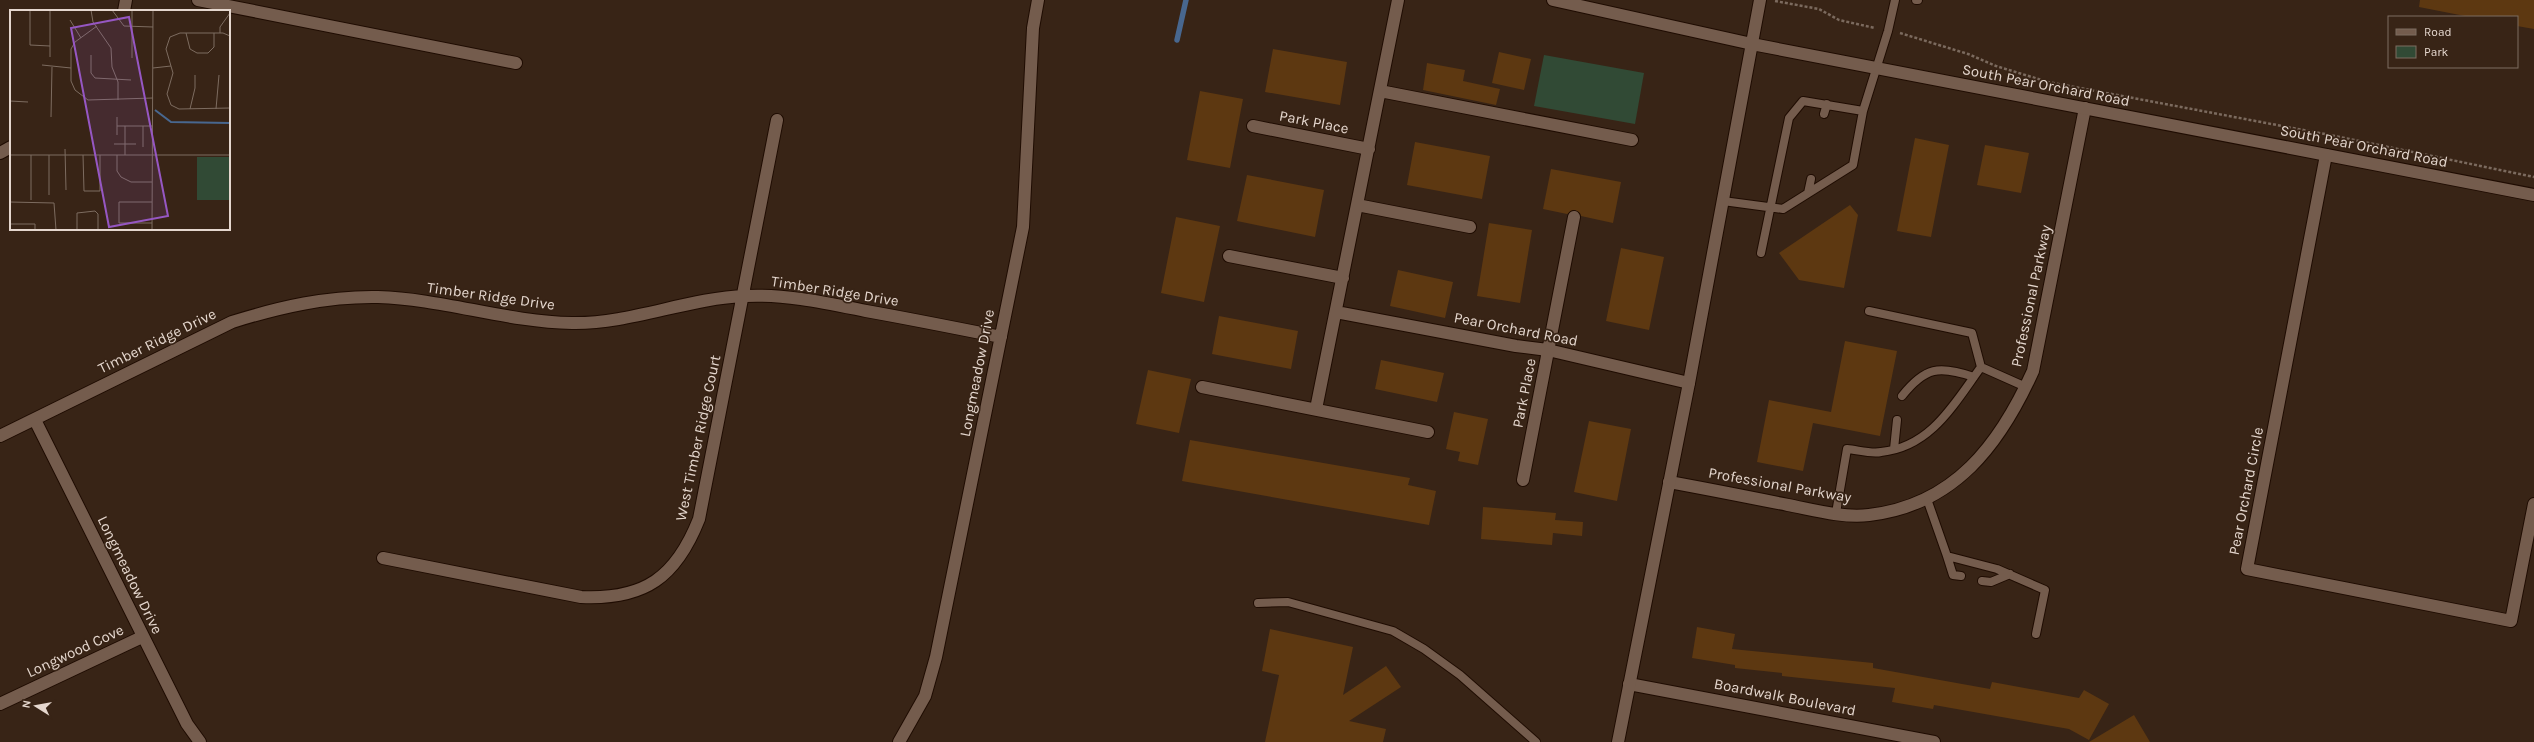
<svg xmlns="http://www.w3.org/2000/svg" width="2534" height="742" font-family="Karla,sans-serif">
<rect width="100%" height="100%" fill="#382416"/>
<!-- green -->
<path fill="#314a35" d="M1544,55L1644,73L1635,124L1534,106Z"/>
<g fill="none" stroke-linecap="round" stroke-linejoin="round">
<!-- stream -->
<path stroke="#48678f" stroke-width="5.5" d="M1177,40L1186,0"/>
</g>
<!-- building -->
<path fill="#5d3811" d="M2420,0H2534V29L2517,26V17H2470L2419,7Z
M1273,49L1347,62L1340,105L1265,92Z
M1499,52L1531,59L1524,90L1492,83Z
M1427,63L1465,70L1463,81L1500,89L1496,105L1423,90Z
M1200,91L1243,99L1230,168L1187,160Z
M1915,138L1949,145L1931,237L1897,231Z
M1415,142L1490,156L1482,199L1407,185Z
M1985,145L2029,153L2021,193L1977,185Z
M1551,169L1621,182L1613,223L1581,216L1575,210L1567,214L1543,209Z
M1247,175L1324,190L1315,237L1237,221Z
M1850,205L1858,215L1844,288L1799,280L1779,253Z
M1176,217L1220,226L1204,302L1161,293Z
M1489,223L1532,230L1520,303L1477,296Z
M1621,248L1664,257L1649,330L1606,321Z
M1398,270L1453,282L1445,318L1390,306Z
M1219,316L1298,331L1291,369L1212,354Z
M1845,341L1897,351L1880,436L1813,423L1803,471L1757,462L1769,400L1831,412Z
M1381,360L1444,373L1437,402L1375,389Z
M1148,370L1191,379L1179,433L1136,424Z
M1454,412L1488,419L1478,465L1458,461L1460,452L1446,449Z
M1589,421L1631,429L1617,501L1574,492Z
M1190,440L1410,478L1408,485L1436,491L1429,525L1182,481Z
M1483,507L1556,513L1555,520L1583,522L1582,536L1553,533L1552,545L1481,539Z
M1697,627L1735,634L1732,649L1873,663V668L1990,689L1992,682L2079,698L2084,690L2109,704L2089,740L2069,729L1934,705L1933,709L1892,702L1895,688L1782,676V673L1735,668V665L1692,658Z
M1270,629L1353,647L1343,695L1386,666L1401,687L1349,721L1386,729L1383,742H1265L1279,675L1262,671Z
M2134,715L2150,742H2089Z"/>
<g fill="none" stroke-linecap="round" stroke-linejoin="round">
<!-- lane casing -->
<g stroke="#1f0c02" stroke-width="10">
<path id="lane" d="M1916,0H1918
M1824,114L1827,104
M1808,193L1811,179
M1723,201L1783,209L1853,165L1863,111L1888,31L1895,0
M1761,253L1789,118L1803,101L1863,111
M1869,311L1972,333L1981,367L2026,387
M1902,396C1925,367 1939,365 1974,377
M1894,449L1897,420
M1927,499L1947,556L1997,569L2045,590L2036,634
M1836,513L1847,449C1858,450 1871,454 1881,452C1931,447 1954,404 1981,367
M1947,556L1953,575L1961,576
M1982,581L1991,582L2010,574
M1258,603L1288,602L1393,631L1424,649L1460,675L1536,742"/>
</g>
<!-- street casing -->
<g stroke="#1f0c02" stroke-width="14">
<path id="street" d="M198,0L516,63
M124,11L126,0
M1380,91L1632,140
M1253,126L1369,149
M0,153L11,147
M2326,155L2247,569L2511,621L2534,504
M1357,205L1470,227
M1229,256L1343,278
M1336,312L1516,346L1548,350L1689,383
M1202,387L1428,432
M1316,409L1398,0
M35,420L187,724L200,742
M0,436L232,322C280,307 328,296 378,297C443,299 507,322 572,323C631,324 687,298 746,296C786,294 826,303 866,311C911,319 956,328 1001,337
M1523,480L1574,217
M1669,482C1708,489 1748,497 1788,505C1814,510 1842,518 1869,515C1955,505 2000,444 2033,371L2085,108
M383,558L581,597C645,600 676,577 699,519L777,120
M1629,684L1934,742
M0,704L142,637
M899,742L925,696L936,657L1023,227L1033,28L1038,0"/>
</g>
<!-- secondary casing -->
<g stroke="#1f0c02" stroke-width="14">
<path id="secondary" d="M1553,0L1752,44L2534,195
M1618,742L1689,383L1760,0"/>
</g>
<!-- path -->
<path stroke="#7b6a5e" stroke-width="2.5" stroke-dasharray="3 2" stroke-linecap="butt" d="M1775,1L1819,9L1839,20L1875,28
M1900,33L1968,54L1996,66L2048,82L2330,135L2534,177"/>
<!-- lane -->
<use href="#lane" stroke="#745c4d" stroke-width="8"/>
<!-- street -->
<use href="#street" stroke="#745c4d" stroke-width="12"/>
<!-- secondary -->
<use href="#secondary" stroke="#745c4d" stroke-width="12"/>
</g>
<g text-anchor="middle" stroke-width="3.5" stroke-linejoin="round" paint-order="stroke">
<!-- street labels -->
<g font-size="15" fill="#e5d7ce" stroke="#382416">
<text transform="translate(2046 85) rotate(11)" y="5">South Pear Orchard Road</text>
<text transform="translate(1314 122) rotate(11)" y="5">Park Place</text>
<text transform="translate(2364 146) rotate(11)" y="5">South Pear Orchard Road</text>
<text transform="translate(835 291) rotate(9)" y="5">Timber Ridge Drive</text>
<text transform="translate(491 296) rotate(8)" y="5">Timber Ridge Drive</text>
<text transform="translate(2031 296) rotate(-78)" y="5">Professional Parkway</text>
<text transform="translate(1516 329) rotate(11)" y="5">Pear Orchard Road</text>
<text transform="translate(157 341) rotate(-26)" y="5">Timber Ridge Drive</text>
<text transform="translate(977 373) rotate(-79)" y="5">Longmeadow Drive</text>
<text transform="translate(1524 393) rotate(-79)" y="5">Park Place</text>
<text transform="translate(698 438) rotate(-78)" y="5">West Timber Ridge Court</text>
<text transform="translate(1780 485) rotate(10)" y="5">Professional Parkway</text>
<text transform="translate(2246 491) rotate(-79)" y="5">Pear Orchard Circle</text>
<text transform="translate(130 575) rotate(64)" y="5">Longmeadow Drive</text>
<text transform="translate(75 651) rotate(-25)" y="5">Longwood Cove</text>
<text transform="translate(1785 697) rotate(11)" y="5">Boardwalk Boulevard</text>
</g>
</g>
<!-- overview -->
<g transform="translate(10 10)">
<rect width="220" height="220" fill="#382416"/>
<path d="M187,147H220V190H187Z" fill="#314a35"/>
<path fill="none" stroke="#48678f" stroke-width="2" d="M145,100L161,112L220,113"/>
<path fill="none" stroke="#7d6c60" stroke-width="1" d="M20,0V35L40,36M40,0V47M81,0L83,12L101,38L102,57L108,72V90M102,0L114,16L143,17M60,10L71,28M87,16L65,32L61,39V71L65,80L78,90L143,88M176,23L180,39L187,43H198L204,37V23M210,23V17L220,3M220,26L213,23H170L160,27L156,39L163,63L157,84L161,95L169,99L220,98M81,45V63L85,68L121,70M122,48V0M32,55L61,58M143,58L161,56M0,91L18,92M180,99L185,78V65M206,99L209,65M41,107L42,57M107,116H143M107,125V107M104,134H126M133,137V116M55,139L56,180M0,145H220M73,145L74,181H90V145M107,145V161L111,167L121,172H142M115,145V116M220,145V171M39,185V145M21,190V145M0,192L44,193L46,220M142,192H109V213H142M0,214H25V220M67,220V203L85,201L88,204V220M142,220L143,0"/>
<path fill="#9657c3" fill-opacity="0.15" stroke="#9657c3" stroke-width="2" d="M119,7L158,206L99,217L61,18Z"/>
<rect width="220" height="220" fill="none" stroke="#e5d7ce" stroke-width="2"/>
</g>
<!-- legend -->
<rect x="2388" y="16" width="130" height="52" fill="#382416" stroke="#7d6c60"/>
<rect x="2396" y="29" width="20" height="6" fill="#745c4d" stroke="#7d6c60"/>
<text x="2424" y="36" font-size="12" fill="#e5d7ce">Road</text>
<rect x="2396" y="46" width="20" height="12" fill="#314a35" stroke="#7d6c60"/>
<text x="2424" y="56" font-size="12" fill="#e5d7ce">Park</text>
<!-- north arrow -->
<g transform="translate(36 706) rotate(281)" stroke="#382416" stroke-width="3" paint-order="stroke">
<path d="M0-3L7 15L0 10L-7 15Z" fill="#e5d7ce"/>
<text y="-6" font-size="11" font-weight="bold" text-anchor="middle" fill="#e5d7ce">N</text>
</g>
</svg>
